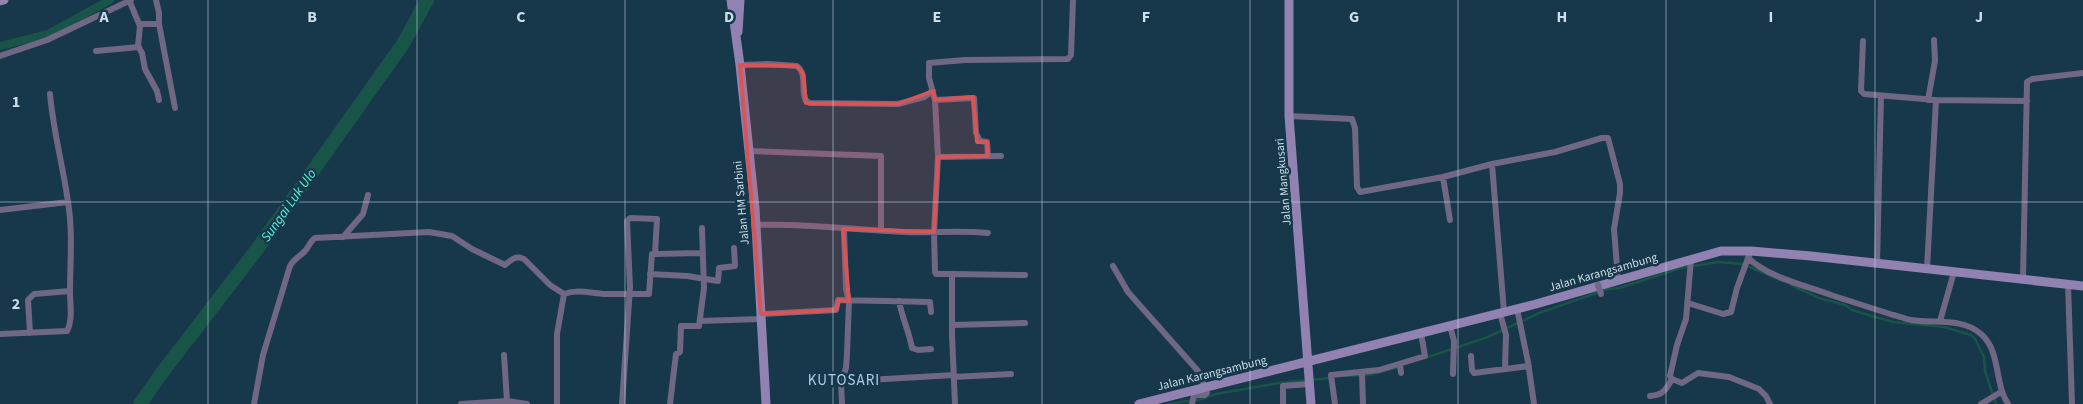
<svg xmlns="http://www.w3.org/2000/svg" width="2083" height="404" font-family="'Source Sans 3',sans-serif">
<rect width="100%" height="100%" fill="#17374a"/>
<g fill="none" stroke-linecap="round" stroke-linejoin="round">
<!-- stream -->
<path stroke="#195449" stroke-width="2.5" d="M1791,285L1819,298L1845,305L1852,310L1872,316L1893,322L1944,327L1971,335L1975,339L1984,357L1985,371L1996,404
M1425,358L1488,337L1539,313L1608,289L1619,288L1681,268L1718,262L1743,264L1782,281
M1345,376L1369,375L1399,367
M1169,404L1202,399L1216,394L1279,383L1330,378"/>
<!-- canal -->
<path stroke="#195449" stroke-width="8" d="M0,46L48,34L110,0"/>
<!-- river -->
<path stroke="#195449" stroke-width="14" d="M140,404L161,374L258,248L403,44L427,0"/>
<!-- street -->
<path stroke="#6f6784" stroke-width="6" d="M129,0L140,26L138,46L142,53L145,69L157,91L159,100
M156,0L159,13V24
M140,24H159L175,108
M1863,41L1861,91L1864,94L1936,100L2027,101
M96,51L139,47
M0,56L47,40L131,0
M740,65L768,64L797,66C808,75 800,90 806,101L810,103L898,104L924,97L933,91
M50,94C53,130 63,166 68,202
M935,100L974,98L976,133L980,141L987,142L988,156
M1928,100L1935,61L1934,40
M1289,116L1352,119L1355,128L1357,187L1360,192L1443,177L1492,164L1555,152L1602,138H1608L1620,184V193L1614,229L1618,280
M749,151L881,156V230
M938,157L935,100L929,78V63L965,60L1068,59L1071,55L1073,0
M1492,164L1504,312
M1443,177L1450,220
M0,210L68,202C73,232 70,262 70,292C70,304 73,320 67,331L0,334
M756,225C806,223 855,230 905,232C933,233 961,230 988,233
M343,237L363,214L368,195
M1751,251L1748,258C1770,278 1804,285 1831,295C1852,302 1872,308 1893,315C1899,316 1905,319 1911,320C1934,324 1962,317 1981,334C2001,351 1994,383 2008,404
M655,254L702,253
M1691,259L1686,319L1677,345L1670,376L1672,379L1682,383L1698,373L1729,377L1759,389L1766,396L1770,404
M1877,264L1881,96
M1113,266L1128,292L1198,371L1207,393L1205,395H1194L1192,404
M1927,269L1936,100
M650,274L687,276L718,281L719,268L735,266L734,248
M952,274L1025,275
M2023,280L2027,82L2032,79L2083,73
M2068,284L2072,404
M899,301C902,318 909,331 912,348L918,350L931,349
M1688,303L1723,314L1731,312L1737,288L1748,258
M1517,309L1528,362L1534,404
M1500,313L1506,335L1505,368
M761,314L836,310L838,300L930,302L931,312
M700,321L761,319
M1940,321L1954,272
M952,325L1025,323
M1450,326L1454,341L1453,374
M30,333L28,300L34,294L70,291
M504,355L507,401
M1471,356L1472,370L1474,373L1529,366
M1400,364L1401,373
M1362,373L1363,404
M954,377L1011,374
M868,380L954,375
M1650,396C1663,395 1666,390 1672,379
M254,404L263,355L290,266C294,258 300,257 305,251C309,247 310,241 315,238L429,232L452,236L472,249L505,265C511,260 515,255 524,259L550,285L564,294
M461,404L507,401L527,404
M557,404V334L564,294C577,289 590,293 604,294C619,294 634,294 649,294L652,254H655L657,219L630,218L627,221L630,287L629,302L622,404
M670,404L676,354L680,352L681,326H699L704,288L702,228
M842,404L841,382L846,368L847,354L849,301L846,289L844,229
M955,404L952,335V274H936L935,272L934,232L938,157L1001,156
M1283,404V386L1309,384
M1335,404L1331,375L1379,370L1425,356L1421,333
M1981,404L2001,392"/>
<!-- secondary -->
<path stroke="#9182b2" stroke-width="9" d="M731,0L740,65L755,208L766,404
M1289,0V116L1311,404
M0,1L4,0
M738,32L740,0
M1139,404L1536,304L1721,251H1751L1811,256L2083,286"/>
<!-- street-bridge -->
<path stroke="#6f6784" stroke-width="6" d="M1598,285L1601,294"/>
</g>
<!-- marked area -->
<path fill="#d45658" fill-opacity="0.2" stroke="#d45658" stroke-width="4" stroke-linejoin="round" d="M740,65L797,66L803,73L806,103L898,104L933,91L935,100L973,97L977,142H987L988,156L938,157L934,232L843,229L849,301L839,300L836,310L761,314Z"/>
<!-- grid -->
<path fill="none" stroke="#ccdeea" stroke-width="1" stroke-opacity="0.55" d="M208,0V404M417,0V404M625,0V404M833,0V404M1042,0V404M1250,0V404M1458,0V404M1666,0V404M1875,0V404M0,202H2083"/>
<g text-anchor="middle" stroke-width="5" stroke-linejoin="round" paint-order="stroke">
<!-- street labels -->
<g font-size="12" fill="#ccdeea" stroke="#17374a">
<text transform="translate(1283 182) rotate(-95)" y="4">Jalan Mangkusari</text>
<text transform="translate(741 203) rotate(-95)" y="4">Jalan HM Sarbini</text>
<text transform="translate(1603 272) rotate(-16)" y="4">Jalan Karangsambung</text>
<text transform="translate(1212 373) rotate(-14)" y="4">Jalan Karangsambung</text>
</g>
<!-- water labels -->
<g font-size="14" font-style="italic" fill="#5af2d6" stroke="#17374a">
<text transform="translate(288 205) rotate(-55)" y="5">Sungai Luk Ulo</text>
</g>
<!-- quarter labels -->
<g font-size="15" letter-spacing="1" fill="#add1e9" stroke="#17374a">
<text x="844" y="385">KUTOSARI</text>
</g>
</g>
<g font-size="16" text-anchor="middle" font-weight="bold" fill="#ccdeea" stroke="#17374a" stroke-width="5" stroke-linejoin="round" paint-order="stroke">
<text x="104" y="22">A</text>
<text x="312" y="22">B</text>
<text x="521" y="22">C</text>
<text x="729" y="22">D</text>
<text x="937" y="22">E</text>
<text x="1146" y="22">F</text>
<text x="1354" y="22">G</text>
<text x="1562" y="22">H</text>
<text x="1771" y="22">I</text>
<text x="1979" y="22">J</text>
<text x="16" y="107">1</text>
<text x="16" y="309">2</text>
</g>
</svg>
